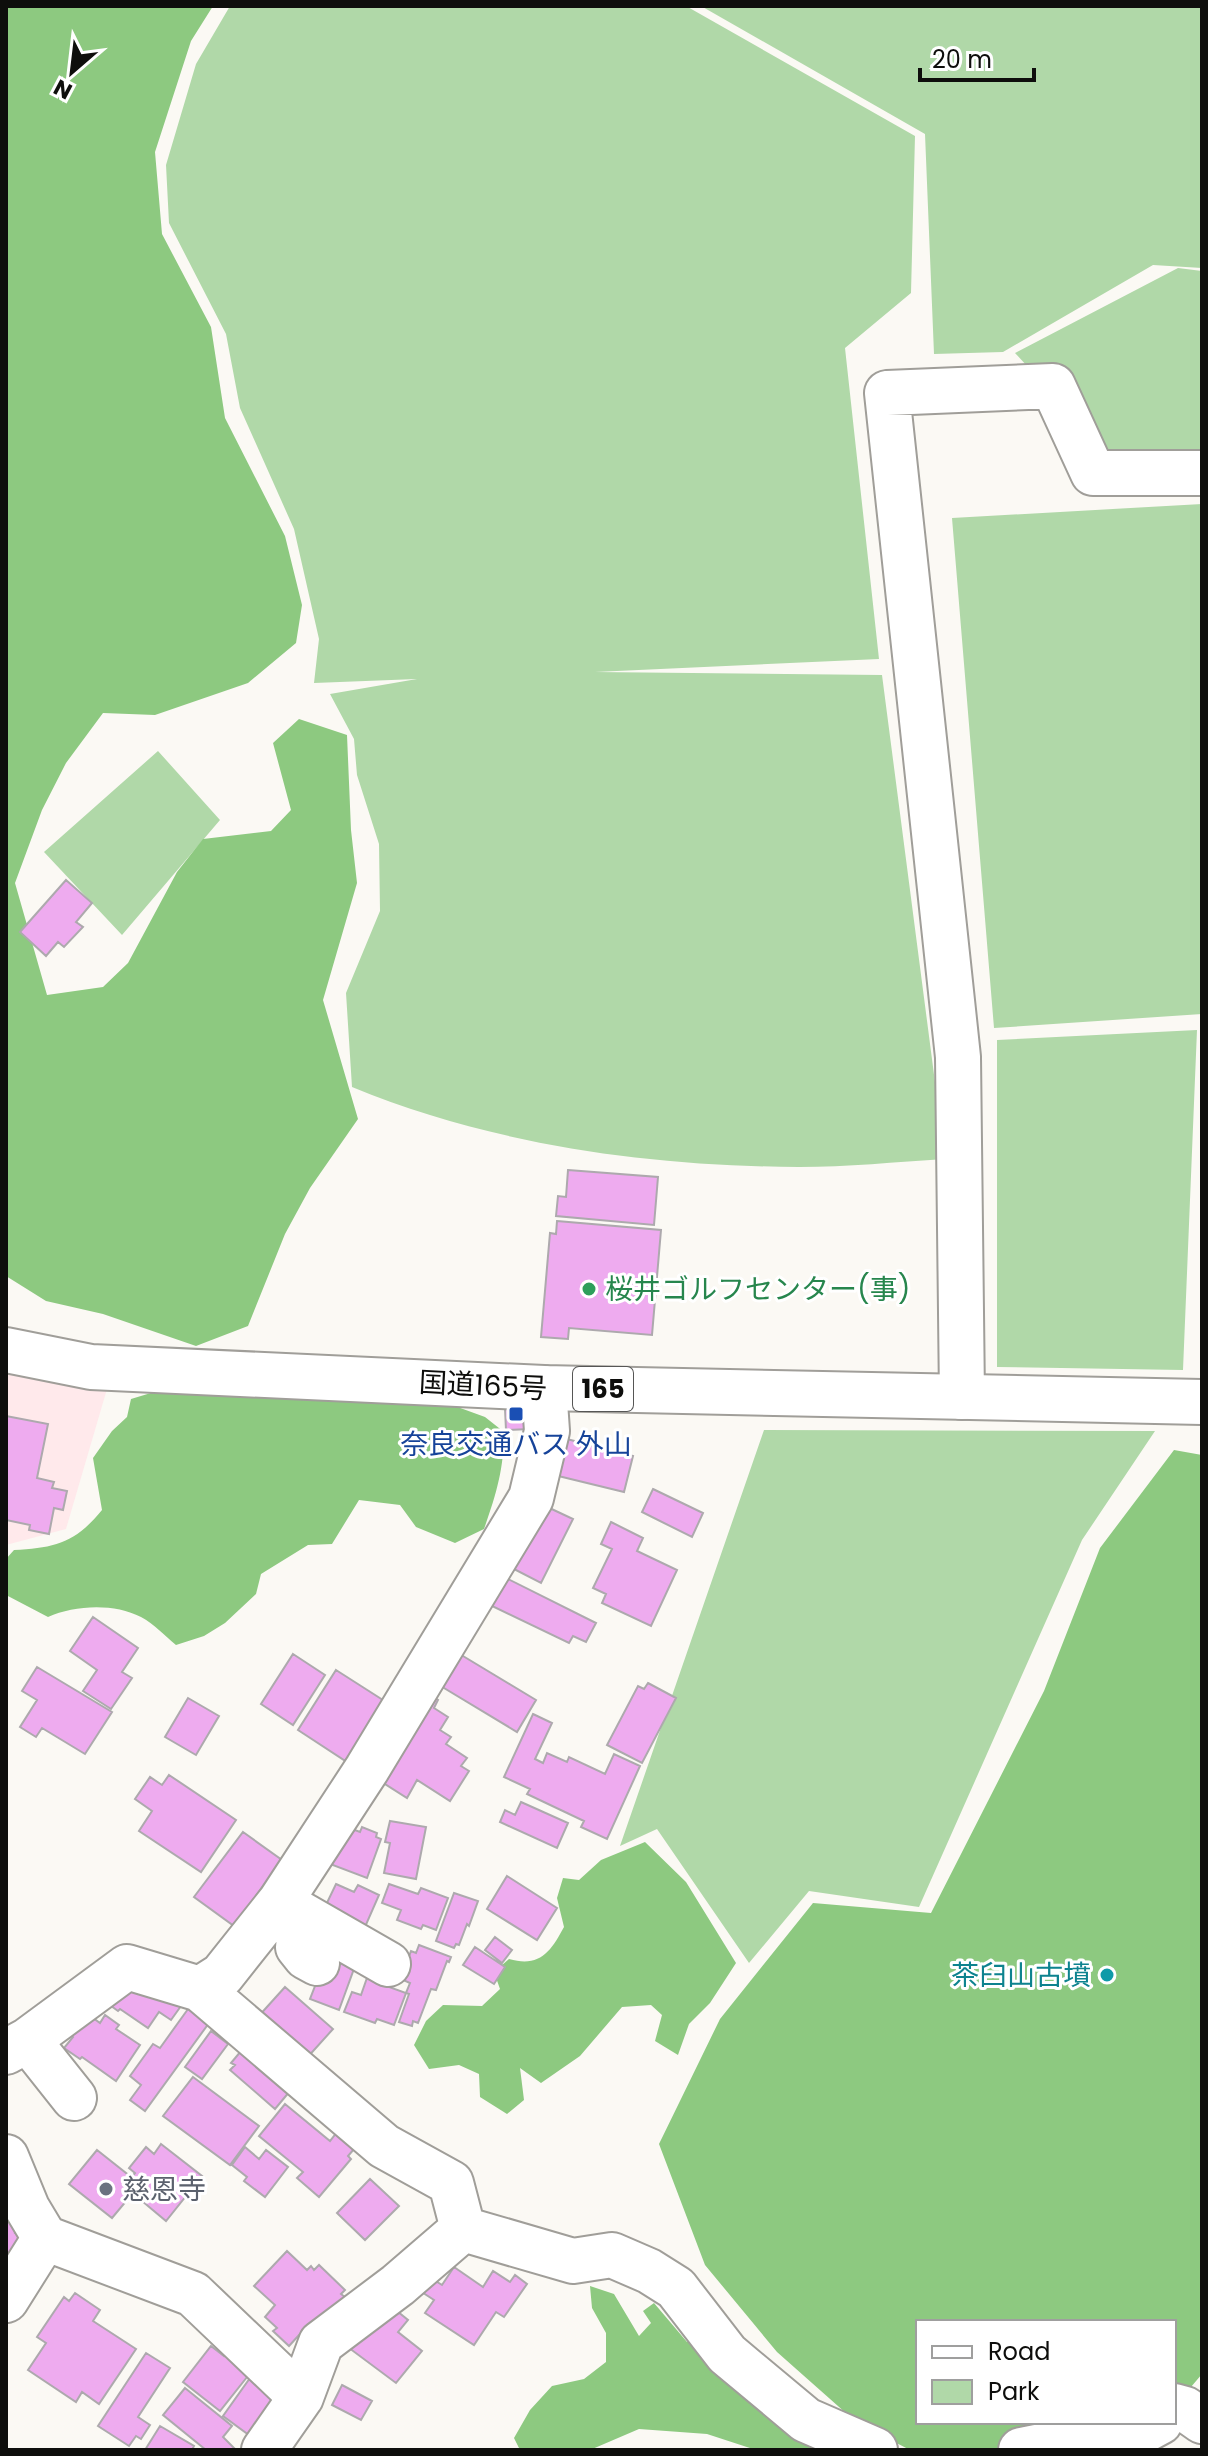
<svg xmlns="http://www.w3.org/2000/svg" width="1208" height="2456" font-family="Poppins,'Noto Sans JP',sans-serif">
<rect width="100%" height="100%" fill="#fbf9f4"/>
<!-- commercial -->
<path fill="#ffe9eb" d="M6,1373L107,1389L66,1529L6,1545Z"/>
<!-- green -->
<path fill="#b0d8a8" d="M230,6H686L915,136L911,293L845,348L879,659L595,672L882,675L945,1159C896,1162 847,1167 799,1167C647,1166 493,1145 352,1087L346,993L380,911L379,844L357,775L354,739L330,694L417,679L314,683L319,639L294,529L240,408L226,334L169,223L166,165L196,64Z
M701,6H1202V268L1153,265L1003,352L934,354L925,134Z
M1178,268L1202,271V474L1122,469L1015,353Z
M1202,504V1014L994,1028L952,518Z
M158,751L220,820L122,935L44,852Z
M1197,1030L1183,1370L997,1367V1040Z
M764,1430L1155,1431L1082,1540L919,1907L809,1891L749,1963L657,1829L620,1846Z"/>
<!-- forest -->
<path fill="#8dc980" d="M6,6H213L191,41L155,152L162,234L211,327L225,418L285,536L302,605L296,643L248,683L155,715L103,713L66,763L42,810L15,883L47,995L103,987L128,963L177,872L203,839L271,831L291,810L273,743L299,719L347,735L351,830L357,883L323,1000L358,1119L310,1188L285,1234L248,1326L196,1346L103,1314L46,1301L6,1276Z
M174,1386L452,1405L485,1417L504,1432C504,1469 496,1495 484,1529L455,1543L416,1527L400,1505L359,1500L332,1544L308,1545L261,1574L256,1594L225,1623L204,1636L176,1645C165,1636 154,1624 141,1617C114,1603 75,1605 48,1617L6,1595V1559L14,1550C55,1548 75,1543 102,1510L93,1458L112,1431L127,1417L131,1399Z
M1174,1450L1202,1455V2374L1174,2407V2322H918V2422H1157L1123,2450H910L856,2422L777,2352L705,2265L659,2144L720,2019L813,1903L931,1913L1044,1691L1100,1548Z
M645,1842L686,1882L736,1963L710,2003L689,2024L678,2055L655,2041L662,2015L651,2005L622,2007L580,2056L541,2083L520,2068L524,2100L507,2114L480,2097L479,2074L459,2065L429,2069L414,2045L426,2021L443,2005L482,2006L500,1989L494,1972L509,1959C540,1968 551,1951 564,1927L557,1898L563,1878L579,1880L601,1860Z
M590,2286L614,2294L639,2336L651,2323L643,2311L654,2303L687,2342L705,2330L866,2450H756L707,2434L639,2429L590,2450H520L514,2438L530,2410L552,2386L584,2379L606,2362V2333L592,2308Z"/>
<!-- building -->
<path fill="#eeabef" stroke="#ada9ad" stroke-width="2" d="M66,880L92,903L76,922L83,927L64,947L58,942L46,956L20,932Z
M568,1170L658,1177L654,1225L556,1216L558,1196L566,1197Z
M557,1221L661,1230L652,1335L569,1328L568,1339L541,1337L550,1233L556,1234Z
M530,1408V1429L506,1430L505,1409Z
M6,1416L48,1424L37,1478L54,1482L52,1488L67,1491L63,1510L54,1508L49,1534L29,1530L30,1525L6,1520Z
M559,1437L633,1456L624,1492L550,1474Z
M653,1489L703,1513L692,1537L642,1512Z
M541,1504L573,1519L541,1583L510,1567Z
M611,1522L643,1538L637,1551L677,1570L651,1626L602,1603L606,1594L593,1588L612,1549L601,1544Z
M504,1577L596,1623L586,1642L573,1636L569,1643L490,1605Z
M93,1617L138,1648L122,1672L132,1678L111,1709L83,1691L97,1670L70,1651Z
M458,1653L536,1700L517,1732L439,1685Z
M293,1654L325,1675L293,1725L261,1704Z
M37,1667L112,1712L85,1754L42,1728L36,1737L20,1727L37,1700L22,1691Z
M336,1670L386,1702L347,1762L298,1730Z
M648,1683L676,1698L642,1763L607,1745L638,1686L644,1689Z
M418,1688L438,1700L434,1708L448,1717L440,1730L451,1737L446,1744L467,1758L461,1766L469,1771L450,1801L417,1780L407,1798L366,1772Z
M188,1698L219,1716L196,1755L165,1737Z
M533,1714L552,1723L535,1759L543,1763L547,1753L567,1762L569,1757L605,1774L614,1754L640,1766L607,1839L581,1827L584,1821L527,1794L530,1789L504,1777Z
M169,1775L236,1820L201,1872L139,1831L152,1811L135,1799L150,1777L162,1785Z
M521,1802L568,1823L557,1848L500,1822L505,1810L515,1815Z
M390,1821L426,1827L416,1879L384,1873L390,1843L385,1842Z
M344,1826L360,1832L362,1827L377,1833L376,1837L381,1839L367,1878L330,1864Z
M243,1832L282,1860L234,1926L194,1897Z
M507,1876L557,1908L537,1940L487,1909Z
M336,1884L354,1892L358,1885L379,1895L365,1927L324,1909Z
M389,1884L418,1894L421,1888L448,1898L436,1930L423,1925L421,1929L397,1920L401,1910L382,1903Z
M454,1893L478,1901L469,1926L467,1924L459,1945L456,1944L454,1948L436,1941Z
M495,1937L512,1950L502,1963L485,1950Z
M331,1945L359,1955L339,2010L310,1999Z
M419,1945L451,1957L449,1962L447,1961L436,1990L431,1989L418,2023L413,2021L412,2026L399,2022L409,1994L406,1993L410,1983L401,1979L411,1951L416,1953Z
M475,1947L505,1967L494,1984L463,1965Z
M368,1975L391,1983L389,1987L406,1993L394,2025L377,2019L375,2023L344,2012L352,1992L361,1995Z
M137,1981L186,1999L171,2020L159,2012L148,2028L120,2009L118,2011L107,2003Z
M285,1987L333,2029L305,2060L257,2018Z
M188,2009L209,2023L145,2111L130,2100L141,2085L130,2076L153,2044L160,2048Z
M85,2012L100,2023L105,2015L119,2025L116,2029L140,2045L116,2081L82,2057L80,2059L64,2048L73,2037L70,2034Z
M211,2031L228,2044L202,2079L185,2067Z
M241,2051L300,2079L275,2109L230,2070L235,2065L231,2063Z
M193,2077L259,2126L230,2165L163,2116Z
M285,2104L330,2141L348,2118L367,2134L348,2156L351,2159L319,2197L297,2178L303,2172L259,2136Z
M161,2144L202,2176L166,2221L124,2186L135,2173L129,2168L146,2147L154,2154Z
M245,2147L259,2159L266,2150L288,2167L265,2197L244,2181L247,2177L232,2165Z
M97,2150L131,2177L124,2186L133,2193L112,2218L69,2184Z
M370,2179L399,2206L365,2240L337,2213Z
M6,2210L14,2215L9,2222L18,2228L15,2233L20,2236L13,2247L6,2272Z
M287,2251L307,2270L311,2266L314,2270L319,2265L345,2290L341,2294L345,2297L323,2320L309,2342L300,2334L289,2346L273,2331L277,2328L265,2317L275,2305L254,2286Z
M454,2267L483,2287L493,2271L510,2282L515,2275L527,2284L504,2317L496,2312L474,2345L425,2313L434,2300L414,2287L423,2273L442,2285Z
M75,2293L100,2310L93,2321L136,2349L99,2404L82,2392L76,2402L28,2370L46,2343L37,2337L64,2297L69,2301Z
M387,2303L408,2320L398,2332L422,2351L396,2383L345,2345Z
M211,2346L224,2356L230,2348L255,2367L220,2411L183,2382Z
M146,2353L170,2368L138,2417L150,2425L141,2439L136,2436L129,2446L98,2426Z
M255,2371L282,2390L257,2441L223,2416Z
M342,2385L372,2401L361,2420L332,2405Z
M185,2388L232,2426L223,2437L236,2450H206L163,2415Z
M160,2426L194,2446L192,2450H145Z"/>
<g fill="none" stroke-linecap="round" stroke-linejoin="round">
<!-- minor casing -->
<g stroke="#a09e99" stroke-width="48">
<path id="minor" d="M962,1397L958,1057L887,393L1053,386L1093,473H1202
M280,1902L388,1964
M311,1922L298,1947L306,1957L317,1963
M200,1989L384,2146L451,2183L463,2229L398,2285L321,2343L301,2397
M28,2040L74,2098
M6,2052L28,2040L127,1967L200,1989L222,1975L280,1902L367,1769L531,1498L547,1431L544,1388
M6,2157L27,2208L45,2238L6,2300
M463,2229L573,2261L612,2255L649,2271L676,2288L727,2354L806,2420L875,2450
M45,2238L193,2294L301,2397L264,2450
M1174,2406L1185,2409L1202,2421
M1021,2450L1041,2446L1090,2422
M1108,2450L1160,2422"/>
</g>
<!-- highway casing -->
<g stroke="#a09e99" stroke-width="48">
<path id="highway" d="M6,1350L91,1367L544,1388L1202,1402"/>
</g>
<!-- minor -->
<use href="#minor" stroke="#fff" stroke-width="44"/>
<!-- highway -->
<use href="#highway" stroke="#fff" stroke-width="44"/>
</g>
<!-- markers -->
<circle fill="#2e9e5b" stroke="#fff" stroke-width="3" cx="589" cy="1289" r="8"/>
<rect fill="#1a4fb4" stroke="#fff" stroke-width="3" x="508" y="1406" width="16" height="16" rx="4"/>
<circle fill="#0f9aa8" stroke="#fff" stroke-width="3" cx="1107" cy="1975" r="8"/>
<circle fill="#6b7280" stroke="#fff" stroke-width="3" cx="106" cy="2189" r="8"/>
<g text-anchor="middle" stroke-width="6" stroke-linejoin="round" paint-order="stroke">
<!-- shield labels -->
<rect fill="#fff" stroke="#565655" stroke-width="2" x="573" y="1367" width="60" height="44" rx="6"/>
<g font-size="26" font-weight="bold" fill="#0e0e0c">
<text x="603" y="1398">165</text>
</g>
<!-- leisure labels -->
<g font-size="28" fill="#27864d" stroke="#fff" text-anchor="start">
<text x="605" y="1299">桜井ゴルフセンター(事)</text>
</g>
<!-- street labels -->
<g font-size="28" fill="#0e0e0c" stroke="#fff">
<text transform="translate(483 1385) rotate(3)" y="10">国道165号</text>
</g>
<!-- transit labels -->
<g font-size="28" fill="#164399" stroke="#fff">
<text x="516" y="1454">奈良交通バス 外山</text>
</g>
<!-- culture labels -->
<g font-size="28" fill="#0d838f" stroke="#fff" text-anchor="end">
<text x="1091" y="1985">茶臼山古墳</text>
</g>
<!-- worship labels -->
<g font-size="28" fill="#5b616d" stroke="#fff" text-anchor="start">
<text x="122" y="2199">慈恩寺</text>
</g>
</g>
<!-- border -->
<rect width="1208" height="2456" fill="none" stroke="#0e0e0c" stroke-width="16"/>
<!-- legend -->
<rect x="916" y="2320" width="260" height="104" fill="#ffffff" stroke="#9f9f9e" stroke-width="2"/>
<rect x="932" y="2346" width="40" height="12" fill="#ffffff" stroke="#9f9f9e" stroke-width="2"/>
<text x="988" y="2360" font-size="24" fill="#0e0e0c">Road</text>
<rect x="932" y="2380" width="40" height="24" fill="#b0d8a8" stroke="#9f9f9e" stroke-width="2"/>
<text x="988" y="2400" font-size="24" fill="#0e0e0c">Park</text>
<!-- north arrow -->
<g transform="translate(72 72) rotate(208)" stroke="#ffffff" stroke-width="6" paint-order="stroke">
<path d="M0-6L14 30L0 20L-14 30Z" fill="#0e0e0c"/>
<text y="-12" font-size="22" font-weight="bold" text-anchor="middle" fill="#0e0e0c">N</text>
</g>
<!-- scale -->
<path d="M920 68v12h114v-12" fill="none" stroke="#0e0e0c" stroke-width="4"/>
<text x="932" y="68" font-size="24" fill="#0e0e0c" stroke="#ffffff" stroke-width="6" paint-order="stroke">20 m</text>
</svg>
